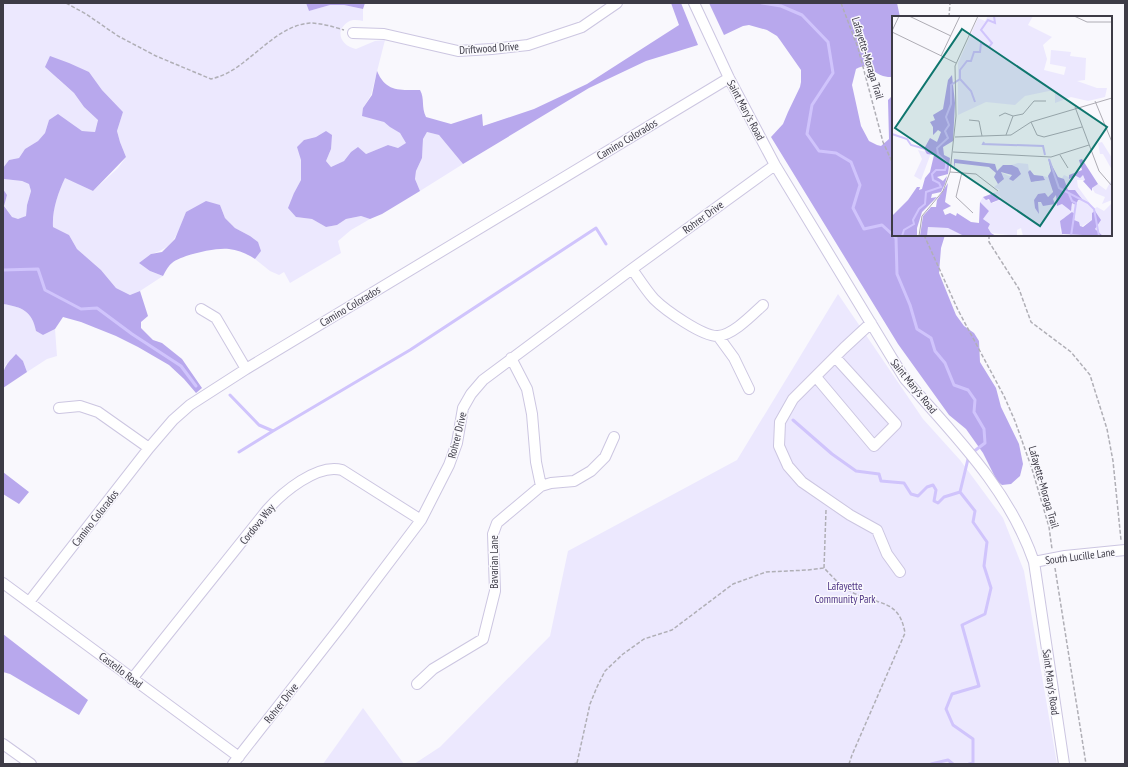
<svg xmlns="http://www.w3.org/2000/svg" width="1128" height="767" font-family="'PT Sans Narrow',sans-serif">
<rect width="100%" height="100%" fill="#f9f8fd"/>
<!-- green -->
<path fill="#ece8fe" d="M3,3H306L309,11L330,5H344L363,9V21C358,20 352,19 348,22C334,31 341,46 356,49L375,41L385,40L371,95L363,108L400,133L407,143L398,148L388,145L366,154L351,152L344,161L331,167L326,161L331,149L316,137L304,140L301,160V180L294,193L296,217L312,219L326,227L337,225L346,219L361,216L370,219L351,230L338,241L341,253L290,283L284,272L279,275L270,271L255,259L261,251L250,236L235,228L225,218L220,205L186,212C178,232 175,248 151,254L150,271L163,276L140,291L130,295L116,288L101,270L77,249L69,235L53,227C52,210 58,193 65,177L93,191L118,168L126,157L120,142L117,131L123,112L102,90L89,72L58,79L74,93L84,107L98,119L95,132L82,131L49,120L45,133L38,141L25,149L19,158L9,160L3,168Z
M427,132L439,135L463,164L420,191L415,179L416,171L422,158L423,139Z
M3,173L4,179L22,181L29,184L31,191L27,205L26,216L18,220L12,217L4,205L7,195L3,189Z
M838,294L923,419L960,460L1003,518L1024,571L1057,764H414L440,747L550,636L568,551L737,460Z
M3,304C22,307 32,311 36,331L43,335L55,329L57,356L47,359L27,372L23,361L6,364L3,370Z
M363,708L404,764H323Z"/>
<!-- forest -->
<path fill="#b8a8ed" d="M306,3H365L363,9L344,5H330L309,11Z
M671,3H681L698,45L646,61L589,88L463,164L439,135L427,132L423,139L422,158L416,171L415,179L420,191L382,214L370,219L361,216L346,219L337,225L326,227L312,219L296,217L288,208L294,193L301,180V160L297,147L304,140L316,137L326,131L332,135L331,149L326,161L331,167L344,161L351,152L358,147L366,154L388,145L398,148L406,143L400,133L390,127L384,122L362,116L363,108L372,95L377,71C386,92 399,90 420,90C425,99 421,107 426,117L451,124L482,114L483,126L534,109L587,84L679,25Z
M709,3H897L900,17H893V77C890,77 886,77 883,76C871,72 869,61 856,69L852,85L861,126L869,141L877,145L881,146L889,139L888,100L891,97H893V235H945L941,248L939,273L956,315L964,326L974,333L979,341L980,362L996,388L1001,407L1019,444L1023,464L1020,476L1011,484L1002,485L997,481L983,453L966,429L949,415L898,344L771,137L783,124L788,112L800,87L801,82V70L780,40L777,36L767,30L749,25L743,26L724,35Z
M50,56L69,63L89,72L102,90L123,112L117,131L120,142L126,157L93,191L65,178C58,193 52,210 53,227L69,235L77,249L101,270L116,288L130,295L140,291L148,316L141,322V328L153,340L162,343L182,359L202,388L196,393L184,379L169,365L138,347L116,336L81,322L63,317L55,329L43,335L36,331C32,311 22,307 3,304V189L7,195L4,206L12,217L18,219L26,216L27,205L31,191L29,184L22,181L4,179L3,168L9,160L19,158L25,149L38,141L45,133L49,120L58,114L82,131L95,132L98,120L84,107L74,93L45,67Z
M206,201L220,205L225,218L235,228L250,236L258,242L261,251L255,259C247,254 239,250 229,249C217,247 181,255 172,263C168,266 165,272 163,276L150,271L139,263L151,254L162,252L175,239L186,212Z
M16,354L23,361L27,372L3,388C3,368 3,368 16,354Z
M3,472L29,492L19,504L3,494Z
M3,634L88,700L79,715L10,674L3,672Z"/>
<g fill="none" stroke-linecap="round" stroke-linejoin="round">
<!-- stream -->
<path stroke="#d0c4fc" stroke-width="3" d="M762,3L781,6L802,15L828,42L833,73L812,105L807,134L819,151L836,153L851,162L860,185L853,208L864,229L882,225L893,235
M893,235L896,238L897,274L910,305L917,329L931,338L935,351L945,363L954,385L968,390L975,400L974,412L984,429L985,443L969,455L960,492L975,511L973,522L987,542L984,566L991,588L985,614L962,625L979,686L952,694L946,709L953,725L973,739V763L969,764
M3,270L38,269L45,290L81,309L97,308L132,334L181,366L196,386
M230,395L259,425L273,431L410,350L596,228L606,244
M793,420L832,454L856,471L879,474L881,481L904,483L911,494L918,496L927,487L933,485L936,490L934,501L938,503L944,497L960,492
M239,452L273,431
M931,764L948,760L953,764"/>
<!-- minor casing -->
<g stroke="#ccc6e1" stroke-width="12">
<path id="minor" d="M694,3L729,78L775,165L895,363L905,379C955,436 1009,489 1034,562L1064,764
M353,33L384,34L458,51L492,49L528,45L582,27L617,3
M632,269C639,279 646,290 654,299C665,310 703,337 718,336C733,335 752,315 763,305
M201,309L216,318L246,369
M871,323L844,348L793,399L780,422L779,446L788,466L802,482L850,515L877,530L887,554L900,572
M718,336L734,358L749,389
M816,377L874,446L896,424L835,357
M59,408L80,406L98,412L149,448
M541,486L551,483L574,481L591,471L605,457L614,437
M1034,562L1065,556L1125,550
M3,583L239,757
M29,602L149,448L173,420L190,405L246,369L729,78
M132,679L267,510C282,493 317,463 342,470L421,520
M417,684L433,669L483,639L495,591L493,534L497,523L541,486L536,462L532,414L527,389L511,358
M3,744L31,764
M233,764L344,622L421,520L449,465L457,443L463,408L471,394L483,380L632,269L775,165"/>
</g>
<!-- path -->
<path stroke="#b0afb6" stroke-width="1.5" stroke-dasharray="4 2" stroke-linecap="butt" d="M66,3L86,14L118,36L156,56L211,79C224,76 234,70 244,62C264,47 284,25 310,23C321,23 334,27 344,30
M841,3L858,48L883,142L893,164
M949,17L950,3
M924,235L958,310L1004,396L1015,421L1032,469L1049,527L1052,549
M989,235V242L1019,289L1031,322L1071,352L1090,375L1107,429L1113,461L1121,540
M826,510L824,568C832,576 840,586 850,591C876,606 899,597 905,633L852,755L849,764
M1055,568L1086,764
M577,763L590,704L597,687L605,671L623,654L644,639L672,630L733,584L766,572L808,570L824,568
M573,764L577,763L581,764"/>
<!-- minor -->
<use href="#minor" stroke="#fff" stroke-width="10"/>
</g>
<g text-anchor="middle" stroke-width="3" stroke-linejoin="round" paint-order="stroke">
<!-- street labels -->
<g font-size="11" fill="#3d3b46" stroke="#f9f8fd">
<text transform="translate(489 48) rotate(-4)" y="4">Driftwood Drive</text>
<text transform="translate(868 58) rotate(73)" y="4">Lafayette-Moraga Trail</text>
<text transform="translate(746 110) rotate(62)" y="4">Saint Mary's Road</text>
<text transform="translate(627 139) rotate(-31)" y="4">Camino Colorados</text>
<text transform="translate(703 217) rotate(-36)" y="4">Rohrer Drive</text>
<text transform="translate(350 306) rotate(-31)" y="4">Camino Colorados</text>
<text transform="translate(914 386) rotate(51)" y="4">Saint Mary's Road</text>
<text transform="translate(457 435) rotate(-76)" y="4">Rohrer Drive</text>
<text transform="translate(1044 487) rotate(74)" y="4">Lafayette-Moraga Trail</text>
<text transform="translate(95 518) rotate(-52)" y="4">Camino Colorados</text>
<text transform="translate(257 524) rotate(-51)" y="4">Cordova Way</text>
<text transform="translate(1080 556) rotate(-7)" y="4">South Lucille Lane</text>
<text transform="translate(494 562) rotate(-90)" y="4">Bavarian Lane</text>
<text transform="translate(121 670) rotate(37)" y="4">Castello Road</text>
<text transform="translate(1051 682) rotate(82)" y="4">Saint Mary's Road</text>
<text transform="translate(281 703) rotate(-52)" y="4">Rohrer Drive</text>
</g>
<!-- park labels -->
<g font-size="11" fill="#4e3484" stroke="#f9f8fd">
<text x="845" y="590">Lafayette<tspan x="845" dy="13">Community Park</tspan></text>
</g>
</g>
<!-- overview -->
<g transform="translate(892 16)">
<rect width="220" height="220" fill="#f9f8fd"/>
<path d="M96,0H141L136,9L160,21L151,29L155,43L152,54L172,59L174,51L158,48L159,34L179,36L178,40L194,42L193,64L185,65L205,72H215L213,81L196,85L179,81L163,87V75H157L133,80L123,89L94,86L66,99V47L86,2L93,5ZM210,126L220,142V154L211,138H208L206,127ZM26,134L39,137L29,164L22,160L30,143ZM126,147L136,148L138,162L143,166L153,163L151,160L159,162L160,177L155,181L146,178L142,184L147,198L146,186L158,188L164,179L165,190L170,188L180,192V187L185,188L186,183H190L185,176L176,174L170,162L172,159L179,162L191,159L193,164H185L186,171L202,193L205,191L212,195L220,187V220H211L203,213L207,200L201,199L200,204L189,211L182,204L181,196L176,201L171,202L168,215L172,220H131L129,212L125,214V220L99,217L96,212L98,208L91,203L97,195L88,186L91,181L101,187L107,184L109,181L102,177L108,174L102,171L111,164L108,156L124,163L123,151L120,149ZM220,163V184L210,188L213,181L203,177L200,172L206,168L214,174ZM36,211L56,212L71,219L35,220Z" fill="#ece8fe"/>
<path d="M60,59L63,87L61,125L51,131L52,139L58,142L56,158L45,161L51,165L55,160L53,168L49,176L40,178L39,182L45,181L30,196L25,212V220H0V200L16,184L25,171H28L27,174L30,173L33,162L38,156L42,139L35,138L32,133L38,122L45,126L49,116L46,114L41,119V111L38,106L43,104L41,99L51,93L56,64ZM156,142L166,161L172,163L176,174H183L190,183L186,184L184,189L180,187L179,195L170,188L165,190L164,179L161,183L163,188L151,190L149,186H146L147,198L143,192L142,184L146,178L153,177L156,181L161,176L156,160L159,155ZM62,143L103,148L105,155L111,149H120L126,152L129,158L121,165L117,163L120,159L109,156L112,163L106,168L102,161L104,157L97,151L63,147L62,153ZM190,143L206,168L200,172V175L191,165L193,164L191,159L188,162L184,160L177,163V159L190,154L187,144ZM138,154L142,159L151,160L153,164L139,166L136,156ZM56,167L53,186L59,190L51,194L53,199L58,197L64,200L65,197L79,206L87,207L88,186L97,195L91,203L98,208L96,212L99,217L104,220H72L56,212L36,211L35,220H28L31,200L39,191H44L45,184ZM102,177L109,183L99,187L97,183L94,184L91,181ZM203,195L209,204L203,213L211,220L170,218L168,205L180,196L183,198L182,204L187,206L188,210L191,211L200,204V197Z" fill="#b8a8ed"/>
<path fill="none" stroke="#d0c4fc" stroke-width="2" d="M68,63L79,75L83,86M0,118L15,123L19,129L37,134M92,126L91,128L151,130L153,139M157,143L167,172L196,187L202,193L207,220M177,178L180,185L184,187L179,220M10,220L12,214L22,208L21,204L27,193L33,188L34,176L49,171L47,167L41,164L40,158L44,154H53L54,151V146L46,138L45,132L56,122L53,115L57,109L54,101L59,88V69L68,63V54L75,45H79L82,36H88L89,27L97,31L100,27L89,14L96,4L103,7L102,0"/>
<path fill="none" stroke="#aeacb4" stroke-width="1" d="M17,0L59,20M182,0L195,6H220M0,15L7,0M0,16L64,47M49,40L68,0M203,85L220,126M183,91L207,155L220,170M107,100L113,97L121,100M77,104L87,105L90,120M139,106L145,119L152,121L190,111M114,119L121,100L131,98L142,85H154M63,121L119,119L139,106L220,82M61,136L159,141L197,129M168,139L176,152M58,156L84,158L106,175M70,156L64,181L81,197M27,220L30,200L51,175L58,156L64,100L63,50L86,0"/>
<path fill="#0f766e" fill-opacity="0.15" stroke="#0f766e" stroke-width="2" d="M70,13L215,111L148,210L3,112Z"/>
<rect width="220" height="220" fill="none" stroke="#3d3b46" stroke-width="2"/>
</g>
<!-- border -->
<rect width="1128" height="767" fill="none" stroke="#3d3b46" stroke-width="8"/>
</svg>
